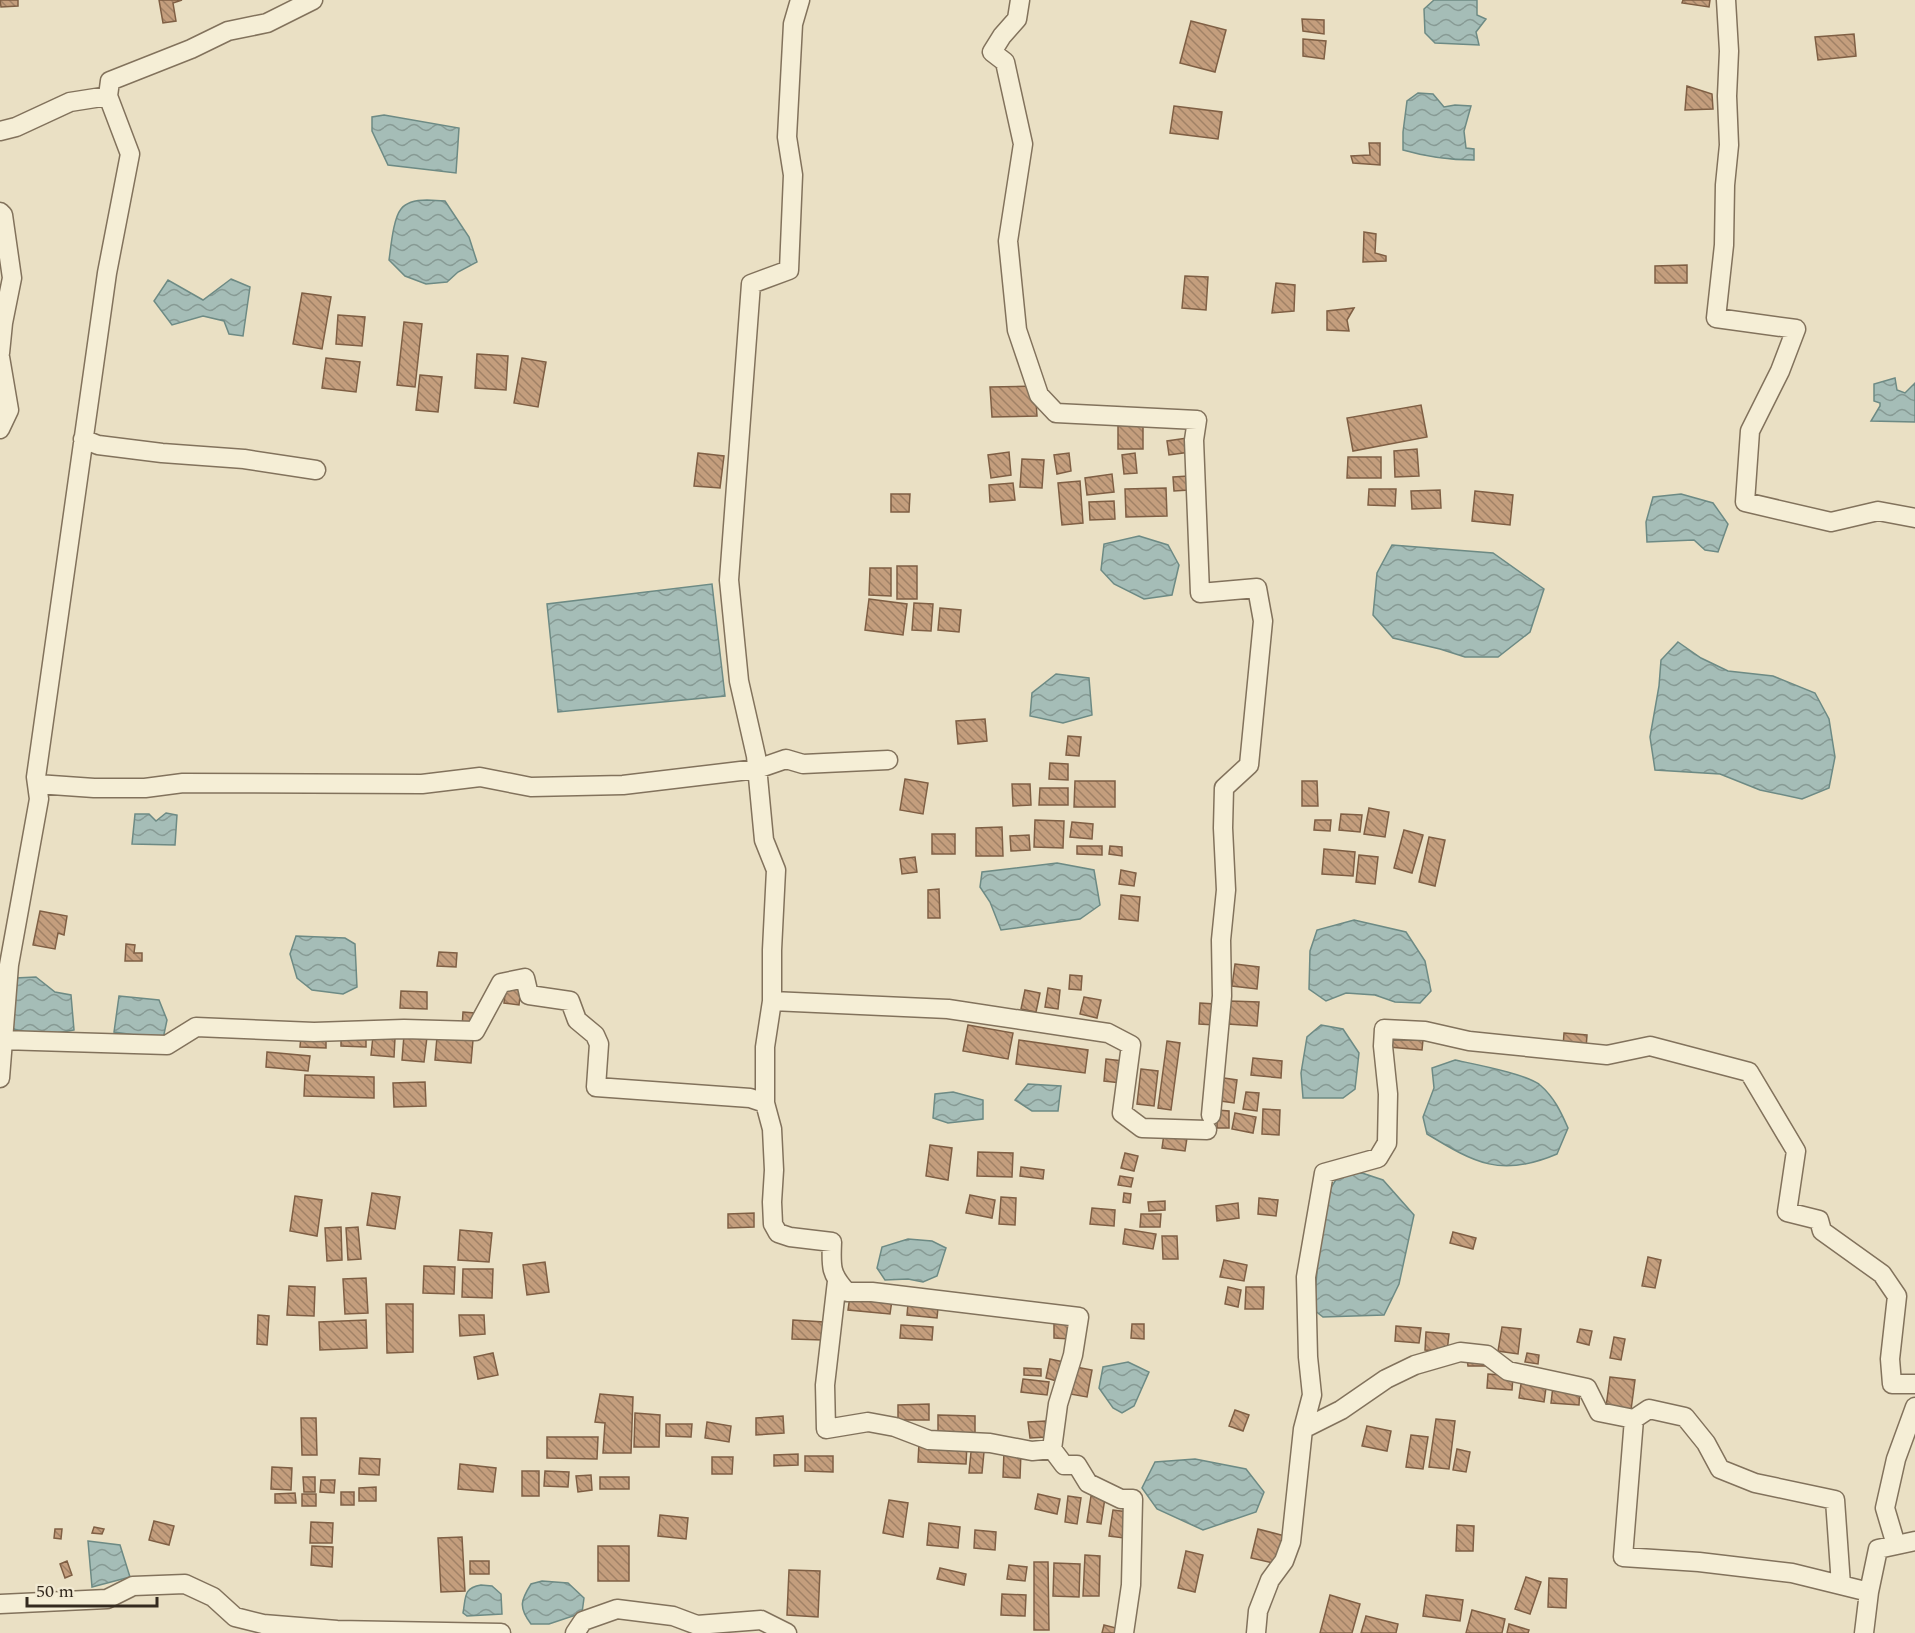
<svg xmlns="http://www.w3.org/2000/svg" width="1915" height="1633" font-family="Spectral,serif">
<defs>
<pattern id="water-waves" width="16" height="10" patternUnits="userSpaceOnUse" patternTransform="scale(1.5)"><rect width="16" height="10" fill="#a5bdb7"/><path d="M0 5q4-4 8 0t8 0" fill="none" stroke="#879a94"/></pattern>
<pattern id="building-back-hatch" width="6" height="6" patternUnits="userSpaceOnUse" patternTransform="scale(1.5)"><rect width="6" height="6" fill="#c49e7d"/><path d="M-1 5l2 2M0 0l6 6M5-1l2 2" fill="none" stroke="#a08166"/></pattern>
</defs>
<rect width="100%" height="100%" fill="#eae0c4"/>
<!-- water -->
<path fill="url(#water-waves)" stroke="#6d8a84" stroke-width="1.5" d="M1434,0H1477V15L1486,19L1476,32L1479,45L1435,43L1425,33L1424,9Z
M1418,93L1433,94L1444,107L1455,105L1471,106L1464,131L1466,148L1474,149V160C1449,160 1427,157 1403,150V132L1407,101Z
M384,115L459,128L456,173L388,165L372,131V117Z
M427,200L445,201L469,237L477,262L458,272L447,282L426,284L405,276L389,260C391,247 393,219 401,209C407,201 418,200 427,200Z
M231,279L250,287L243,336L229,334L224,321L203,316L172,325L154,301L168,280L203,300Z
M1895,378L1897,390L1905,393L1915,383V422L1871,421L1880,406V403L1874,401V384Z
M1681,494L1713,503L1728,524L1718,552L1705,550L1694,540L1647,542L1646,522L1653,497Z
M1139,536L1168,545L1179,565L1172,595L1144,599L1114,584L1101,570L1104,544Z
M1392,545L1493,553L1544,589L1530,632L1498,657H1465L1440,649L1393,638L1373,615L1377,573Z
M712,584L725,696L558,712L547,604Z
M1678,642L1701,658L1728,671L1773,676L1815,693L1829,719L1835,757L1829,788L1802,799L1760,790L1720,774L1655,770L1650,737L1659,686L1661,660Z
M1056,674L1089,678L1092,715L1063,723L1030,716L1032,693Z
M166,813L177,815L175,845L132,844L135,814H149L156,821Z
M1057,863L1094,870L1100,905L1080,919L1001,930L990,902L980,887L982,872Z
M1354,920L1406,932L1425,961L1431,991L1420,1003L1395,1002L1375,995L1346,993L1326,1001L1309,989L1310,951L1317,930Z
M296,936L345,938L355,944L357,987L343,994L312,990L297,978L290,954Z
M36,977L55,992L71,995L74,1030C49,1035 34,1035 10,1028L15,978Z
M119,996L159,1000L167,1020L163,1039L114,1032Z
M1321,1025L1343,1029L1359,1053L1355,1089L1343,1098H1303L1301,1073L1307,1037Z
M1455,1060C1473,1064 1528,1074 1540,1085C1554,1097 1561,1112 1568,1128L1557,1154C1501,1178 1475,1163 1427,1134L1423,1117L1434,1088L1432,1068Z
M1028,1084L1061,1086L1058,1111H1032L1015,1100Z
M953,1092L983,1100V1119L948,1123L933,1118L935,1094Z
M1362,1173L1383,1180L1414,1215L1399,1284L1384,1315L1323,1317L1314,1310L1320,1232L1328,1192L1339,1175Z
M908,1239L932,1241L946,1248L937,1276L923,1282L908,1279L885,1280L877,1268L882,1247Z
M1128,1362L1149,1372L1134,1406L1122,1413L1113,1408L1099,1388L1103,1367Z
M1195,1459L1246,1469L1264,1492L1256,1512L1203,1530L1157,1509L1142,1488L1155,1462Z
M88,1541L120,1545L130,1577L92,1587Z
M542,1581L568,1583L584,1598L582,1613L549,1624H531C518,1607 521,1600 531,1584Z
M481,1585L492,1586L501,1594L502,1614L467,1616L463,1613C466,1597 463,1588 481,1585Z"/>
<!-- building -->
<path fill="url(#building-back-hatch)" stroke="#7f5f44" stroke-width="1.5" d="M0,0H18V6L1,7Z
M159,0H182L173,3L176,21L163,23Z
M1683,0H1710L1709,7L1682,3Z
M1302,19L1324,20V34L1303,31Z
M1191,21L1226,30L1215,72L1180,63Z
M1854,34L1856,56L1818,60L1815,37Z
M1303,39L1326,41L1324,59L1303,56Z
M1687,86L1712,94L1713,109L1685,110Z
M1174,106L1222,112L1218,139L1170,133Z
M1369,143H1380V165L1353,163L1351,156L1370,155Z
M1364,232L1376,234L1375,253L1386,256V261L1363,262Z
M1687,265V283H1655V266Z
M1185,276L1208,277L1206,310L1182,308Z
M1276,283L1295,285L1294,311L1272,313Z
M302,293L331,297L322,349L293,344Z
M1354,308L1347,320L1349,331L1327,330V311Z
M338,315L365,317L362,346L336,344Z
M404,322L422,324L415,387L397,385Z
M477,354L508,356L506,390L475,388Z
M326,358L360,362L356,392L322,388Z
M522,358L546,362L538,407L514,403Z
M420,375L442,377L438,412L416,410Z
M1035,386L1037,416L992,417L990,387Z
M1421,405L1427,437L1353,451L1347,418Z
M1118,424H1143V449H1118Z
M1187,438L1190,452L1169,455L1167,441Z
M1417,449L1419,476L1395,477L1394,451Z
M1009,452L1011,475L991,478L988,455Z
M698,453L724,456L720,488L694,486Z
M1069,453L1071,471L1057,474L1054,455Z
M1135,453L1137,473L1124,474L1122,455Z
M1348,457H1381V478H1347Z
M1022,459L1044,460L1042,488L1020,487Z
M1112,474L1114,492L1087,495L1085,478Z
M1188,476L1189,490L1174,491L1173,477Z
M1080,481L1083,523L1062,525L1058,483Z
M1013,483L1015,500L990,502L989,485Z
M1166,488L1167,516L1126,517L1125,489Z
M1369,489H1396L1395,506L1368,505Z
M1440,490L1441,508L1412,509L1411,491Z
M1475,491L1513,495L1510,525L1472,521Z
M891,494H910L909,512H891Z
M1114,501L1115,519L1090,520L1089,502Z
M897,566H917V599H897Z
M870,568H891V596L869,595Z
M869,599L907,604L903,635L865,630Z
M914,603L933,604L931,631L912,630Z
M940,608L961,610L959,632L938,630Z
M985,719L987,741L958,744L956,721Z
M1068,736L1081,737L1079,756L1066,755Z
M1050,763L1068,764V780L1049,779Z
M905,779L928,783L923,814L900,810Z
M1075,781H1115V807H1074Z
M1302,781H1317L1318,806H1302Z
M1012,784H1030L1031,805L1013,806Z
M1040,788H1068V805H1039Z
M1369,808L1389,812L1385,837L1364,834Z
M1341,814L1362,815L1360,832L1339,830Z
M1035,820L1064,821L1063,848L1034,847Z
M1315,820H1331L1330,831L1314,830Z
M1072,822L1093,824L1092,839L1070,837Z
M1002,827L1003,856H976V828Z
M1404,830L1423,835L1412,873L1394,868Z
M932,834H955V854H932Z
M1029,835L1030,850L1011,851L1010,836Z
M1429,837L1445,840L1435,886L1419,882Z
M1077,846H1102V855L1077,854Z
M1110,846L1122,847V856L1109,854Z
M1324,849L1355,852L1353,876L1322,874Z
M1359,855L1378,857L1375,884L1356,882Z
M915,857L917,872L902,874L900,859Z
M1121,870L1136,873L1134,886L1119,884Z
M939,889L940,918H928V890Z
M1121,895L1140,897L1138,921L1119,919Z
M40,911L67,916L64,935L58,933L55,949L33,945Z
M126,944L135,945L134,953H142V961H125Z
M439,952L457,953L456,967L437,966Z
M1235,964L1259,967L1257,989L1232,986Z
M1070,975L1082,976L1081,990L1069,989Z
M506,985L521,987L519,1005L504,1003Z
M1048,988L1060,990L1058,1009L1045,1007Z
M1025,990L1040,993L1036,1012L1021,1009Z
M401,991L427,992V1009L400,1008Z
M1084,997L1101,1000L1097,1018L1080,1014Z
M1230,1001L1259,1002L1257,1026L1228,1024Z
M1200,1003L1215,1004V1025L1199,1024Z
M463,1012L475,1013L473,1029L462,1028Z
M968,1025L1013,1033L1008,1059L963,1051Z
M1564,1033L1587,1035L1586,1049L1563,1047Z
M341,1035L366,1037V1047L341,1046Z
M404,1035L427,1037L424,1062L402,1060Z
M301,1036L326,1038V1048L300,1047Z
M373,1036L395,1038L394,1057L371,1055Z
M1390,1036L1423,1040L1422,1050L1389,1047Z
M437,1037L473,1040L471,1063L435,1060Z
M1019,1040L1088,1050L1085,1073L1016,1064Z
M1167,1041L1180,1043L1171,1110L1158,1108Z
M267,1052L310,1056L308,1071L266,1067Z
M1253,1058L1282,1061L1281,1078L1251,1075Z
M1106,1059L1123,1061L1121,1083L1104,1081Z
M1141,1069L1158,1071L1154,1106L1137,1104Z
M305,1075L374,1077V1098L304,1096Z
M1224,1078L1237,1080L1234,1103L1221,1101Z
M425,1082L426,1106L394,1107L393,1083Z
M1246,1092L1259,1093L1257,1111L1243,1109Z
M1263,1109L1280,1110L1279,1135L1262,1134Z
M1217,1110L1229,1111V1128H1217Z
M1235,1113L1256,1117L1253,1133L1232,1129Z
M1164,1134L1187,1138L1185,1151L1162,1148Z
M930,1145L952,1148L948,1180L926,1176Z
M978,1152L1013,1153L1012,1177L977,1176Z
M1125,1153L1138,1156L1134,1171L1121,1168Z
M1021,1167L1044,1170L1043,1179L1020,1176Z
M1120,1176L1133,1178L1131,1187L1118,1185Z
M372,1193L400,1197L395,1229L367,1225Z
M1124,1193L1131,1194L1130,1203L1123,1202Z
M970,1195L995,1200L992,1218L966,1213Z
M295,1196L322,1200L317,1236L290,1231Z
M1001,1197L1016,1198L1015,1225L999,1224Z
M1259,1198L1278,1200L1276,1216L1258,1214Z
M1165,1201V1210L1149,1211L1148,1202Z
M1238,1203L1239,1218L1217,1221L1216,1206Z
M1092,1208L1115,1210L1114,1226L1090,1224Z
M754,1213V1227L728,1228V1214Z
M1141,1214H1161L1160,1227H1140Z
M341,1227L342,1260L327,1261L325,1228Z
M358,1227L361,1259L348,1260L346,1228Z
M1125,1229L1156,1234L1153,1249L1123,1244Z
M460,1230L492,1233L489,1262L458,1260Z
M1453,1232L1476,1238L1473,1249L1450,1243Z
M1162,1236H1177L1178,1259H1163Z
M1648,1257L1661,1260L1655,1288L1642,1286Z
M1224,1260L1247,1265L1244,1281L1220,1277Z
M545,1262L549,1292L527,1295L523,1265Z
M424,1266L455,1267L454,1294L423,1293Z
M463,1269H493L492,1298L462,1297Z
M366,1278L368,1313L345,1314L343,1279Z
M289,1286L315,1287L314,1316L287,1315Z
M1228,1287L1241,1290L1238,1307L1225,1304Z
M1246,1287H1264L1263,1309H1245Z
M850,1296L892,1300L890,1314L848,1310Z
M386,1304H413V1352L387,1353Z
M908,1304L938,1308L937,1318L907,1315Z
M258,1315L269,1316L267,1345L257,1344Z
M459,1315H484L485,1334L460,1336Z
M366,1320L367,1348L320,1350L319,1322Z
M793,1320L824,1322L823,1340L792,1339Z
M1054,1323H1070V1339L1054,1338Z
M1132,1324H1144V1339L1131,1338Z
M901,1325L933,1327L932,1340L900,1338Z
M1396,1326L1421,1328L1419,1343L1395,1341Z
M1502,1327L1521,1329L1518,1354L1498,1351Z
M1580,1329L1592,1331L1589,1345L1577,1342Z
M1426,1332L1449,1334L1447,1352L1425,1350Z
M1614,1337L1625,1339L1621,1360L1610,1358Z
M493,1353L498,1375L478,1379L474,1357Z
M1527,1353L1539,1355L1538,1364L1525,1362Z
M1467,1358H1488V1366H1468Z
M1050,1359L1064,1362L1060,1382L1046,1378Z
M1076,1367L1092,1370L1087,1397L1070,1394Z
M1024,1368L1041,1369V1376L1024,1375Z
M1488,1374L1513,1376L1512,1390L1487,1388Z
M1522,1377L1547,1381L1544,1402L1519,1398Z
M1610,1377L1635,1380L1631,1410L1606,1407Z
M1023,1379L1049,1382L1047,1395L1021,1392Z
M1553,1386L1580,1388L1579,1405L1551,1403Z
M600,1394L633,1397L631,1453H603L605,1423L595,1422Z
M929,1404V1420H898V1405Z
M1235,1410L1249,1415L1243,1431L1229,1426Z
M635,1413L660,1415L659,1447H634Z
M938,1415L975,1416V1433L938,1432Z
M783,1416L784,1433L756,1435V1418Z
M301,1418H316L317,1455H302Z
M1436,1419L1455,1421L1449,1469L1429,1467Z
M1046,1421L1047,1437L1030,1438L1028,1422Z
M707,1422L731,1426L729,1442L705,1438Z
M666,1424H692L691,1437L666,1436Z
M1367,1426L1391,1431L1387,1451L1362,1446Z
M1411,1435L1428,1437L1423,1469L1406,1467Z
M547,1437H598L597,1459L547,1458Z
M919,1443L967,1445L966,1464L918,1462Z
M1457,1449L1470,1452L1466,1472L1453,1470Z
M1004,1451L1021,1452L1020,1478L1003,1477Z
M971,1452H984L982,1473H969Z
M798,1454V1465L774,1466V1455Z
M805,1456H833V1472L805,1471Z
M712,1457H733L732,1474H712Z
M360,1458L380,1459L379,1475L359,1474Z
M460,1464L496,1468L493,1492L458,1489Z
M272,1467L292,1468L291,1490L271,1489Z
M522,1471H539V1496H522Z
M545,1471L569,1472L568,1487L544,1486Z
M591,1475L592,1490L578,1492L576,1476Z
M303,1477H315V1492H304Z
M600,1477H629V1489H600Z
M321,1480H335L334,1493L320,1492Z
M376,1487V1501H359V1488Z
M341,1492H354V1505H341Z
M295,1493L296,1503H275V1494Z
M302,1494H316V1506H302Z
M1038,1494L1060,1499L1057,1514L1035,1509Z
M1068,1496L1081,1498L1077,1524L1065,1522Z
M1091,1496L1105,1498L1101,1524L1087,1522Z
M889,1500L908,1503L903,1537L883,1533Z
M1113,1510L1128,1512L1124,1538L1109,1536Z
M660,1515L688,1518L686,1539L658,1536Z
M154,1521L174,1526L169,1545L149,1540Z
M311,1522L333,1523L332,1543H310Z
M929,1523L960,1527L958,1548L927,1545Z
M1457,1525L1474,1526L1473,1551H1456Z
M94,1527L104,1529L102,1534L92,1533Z
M55,1529H62L61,1539L54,1538Z
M1258,1529L1285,1536L1278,1564L1251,1558Z
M975,1530L996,1532L995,1550L974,1548Z
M462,1537L465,1591L441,1592L438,1538Z
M312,1546L333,1547L332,1567L311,1565Z
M598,1546H629V1581H598Z
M1186,1551L1203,1555L1195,1592L1178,1588Z
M1085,1555L1100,1556L1099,1596H1083Z
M67,1561L72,1575L65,1578L60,1564Z
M470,1561H489V1574H470Z
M1034,1562H1048L1049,1630H1034Z
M1054,1563L1080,1564L1079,1597L1053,1596Z
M1009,1565L1027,1567L1025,1581L1007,1579Z
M940,1568L966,1574L964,1585L937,1579Z
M789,1570L820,1571L818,1617L787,1615Z
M1526,1577L1541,1582L1530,1614L1515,1609Z
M1549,1578L1567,1579L1566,1608L1548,1607Z
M1002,1594L1026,1595L1025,1616L1001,1615Z
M1330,1595L1360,1604L1352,1633H1320Z
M1426,1595L1463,1600L1460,1621L1423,1616Z
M1472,1610L1505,1619L1502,1633H1466Z
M1366,1616L1398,1624L1396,1633H1361Z
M1509,1624L1529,1630L1528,1633H1507Z
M1104,1625L1120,1629V1633H1102Z"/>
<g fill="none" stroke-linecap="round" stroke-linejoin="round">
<!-- minor casing -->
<g stroke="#82725c" stroke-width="21">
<path id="minor" d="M800,0L793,24L787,137L793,175L789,270L751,284L729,580L739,681L756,756L764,840L776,870L772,950V1001L765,1047V1103L772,1129L774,1170L772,1202L773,1224L778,1233L790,1237L832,1242C831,1266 830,1274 847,1292H872L1079,1317L1073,1355L1058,1404L1052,1449L1064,1465H1077L1088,1483L1121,1499H1133L1131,1585L1124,1633
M1020,0L1017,19L1002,36L992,52L1005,62L1023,144L1008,241L1017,330L1039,395L1056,413L1197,420L1194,440L1200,593L1257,588L1263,621L1249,765L1224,788L1223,828L1226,890L1221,940L1222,996L1211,1115
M1726,0L1729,51L1727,96L1729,145L1725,185L1724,245L1716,318L1796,329L1780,371L1750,431L1745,502L1831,522L1878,511L1915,518
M0,131L16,127L70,102L108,96L110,81L191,49L228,31L267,23L313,0
M0,212L3,215L12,278L3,323L0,353
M0,357L9,410L0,429
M83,439L98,445L162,453L244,459L316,470
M37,784L94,788H145L183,783L422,784L480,777L531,787L623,785L757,769L786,759L803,764L888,760
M772,1001L948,1009L1108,1033L1131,1045L1122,1113L1142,1128L1207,1130
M2,1040L167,1045L196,1027L314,1032L404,1029L475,1031L501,983L525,978L529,995L570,1001L577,1020L595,1035L599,1044L596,1087L750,1098L765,1103
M0,1078L9,965L39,799L36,777L107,273L130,154L108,96
M837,1281L825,1385L826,1429L868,1422L895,1427L929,1440L990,1443L1032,1451L1052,1449
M1634,1419L1623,1557L1699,1562L1792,1573L1869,1592
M1303,1429L1341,1410L1386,1379L1415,1365L1460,1352L1487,1355L1508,1371L1587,1388L1599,1412L1634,1419L1649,1409L1685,1417L1706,1443L1720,1469L1755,1483L1835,1500L1841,1585
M1896,1545L1885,1508L1896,1459L1915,1407
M0,1604L107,1599L133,1586L185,1584L213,1597L235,1617L263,1624L337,1630L501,1633
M575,1633L583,1621L617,1609L673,1616L697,1625L761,1620L787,1633
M1256,1633L1258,1611L1270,1580L1284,1561L1291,1542L1303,1429L1312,1395L1308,1357L1306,1277L1324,1173L1378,1158L1387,1143L1388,1094L1383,1046L1384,1029L1425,1031L1469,1041L1607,1055L1650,1046L1749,1072L1796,1151L1787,1212L1819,1220L1822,1231L1882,1274L1897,1296L1890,1359L1892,1384H1915
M1864,1633L1869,1592L1878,1549L1915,1541"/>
</g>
<!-- minor -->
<use href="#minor" stroke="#f5eed6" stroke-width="18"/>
</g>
<!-- scale -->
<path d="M27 1597v9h130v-9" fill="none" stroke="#342a1f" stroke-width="3"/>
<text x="36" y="1597" font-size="18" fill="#342a1f" stroke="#f2ead3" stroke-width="4.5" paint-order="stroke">50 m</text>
</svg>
